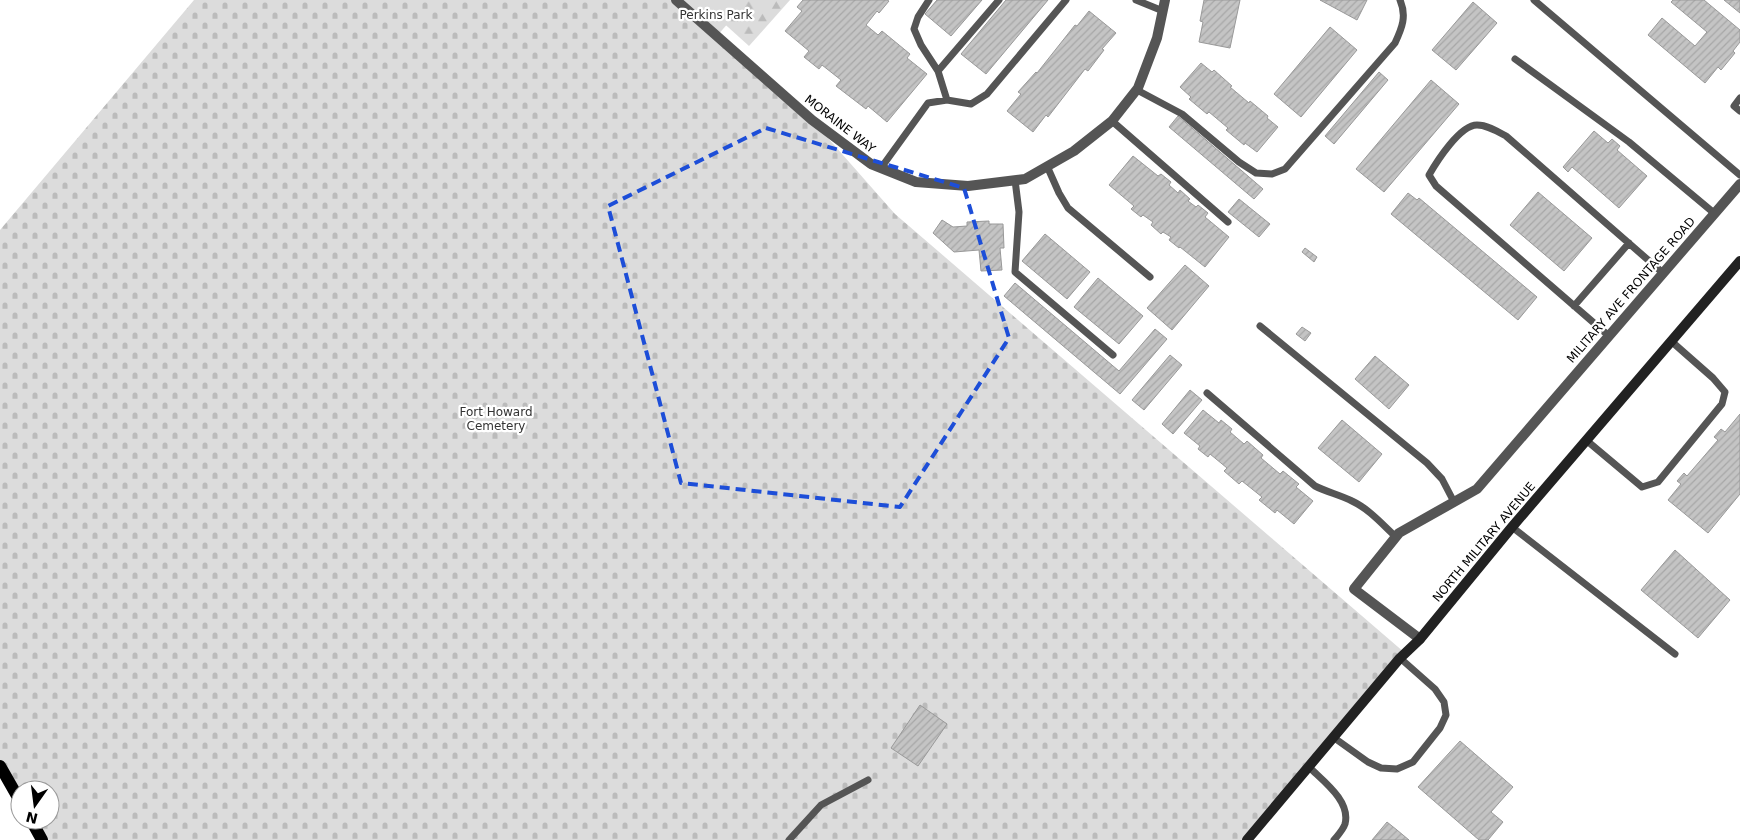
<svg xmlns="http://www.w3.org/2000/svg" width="1740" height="840" font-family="'DejaVu Sans',sans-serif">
<defs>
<pattern id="forest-firs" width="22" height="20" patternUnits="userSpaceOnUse" patternTransform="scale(1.25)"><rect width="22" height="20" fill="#dcdcdc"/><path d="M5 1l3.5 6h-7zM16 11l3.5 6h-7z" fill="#bbb"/></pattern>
<pattern id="cemetery-stones" width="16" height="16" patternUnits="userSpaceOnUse" patternTransform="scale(1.25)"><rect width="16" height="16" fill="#dcdcdc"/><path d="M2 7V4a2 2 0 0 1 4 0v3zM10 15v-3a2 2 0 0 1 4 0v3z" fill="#bbb"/></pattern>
<pattern id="building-hatch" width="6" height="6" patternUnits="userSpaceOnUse" patternTransform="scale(1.25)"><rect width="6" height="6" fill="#c4c4c4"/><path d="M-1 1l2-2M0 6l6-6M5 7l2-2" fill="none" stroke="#a7a7a7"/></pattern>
</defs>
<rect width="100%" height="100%" fill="#fff"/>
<!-- forest -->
<path fill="url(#forest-firs)" d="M698,0H790L749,46Z"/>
<!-- cemetery -->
<path fill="url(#cemetery-stones)" d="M194,0H676L812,120L895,214L1405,653L1247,840H42L31,820H50V790H20L0,766V230Z"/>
<!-- green -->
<path fill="#dcdcdc" d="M676,0H748L717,36Z"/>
<!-- building -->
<path fill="url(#building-hatch)" stroke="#999" d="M803,0H887L889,1L879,13L877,11L866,25L878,35L882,31L910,54L907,58L927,74L887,122L868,106L866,109L836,86L841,80L822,65L819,69L804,57L809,51L785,31L802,11L797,7Z
M937,0H982L951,36L925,14Z
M1006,0H1048L986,74L961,54Z
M1204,0H1240L1230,48L1199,42L1203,22L1200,21Z
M1320,0H1367L1357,20Z
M1673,0H1704L1740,30V42L1733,51L1735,53L1721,70L1718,67L1705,83L1648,35L1662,18L1695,46L1707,32L1671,2Z
M1724,0H1740V13Z
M1473,2L1497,23L1456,70L1432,50Z
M1089,11L1116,33L1102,49L1104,50L1088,71L1085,69L1048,117L1046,115L1033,132L1007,111L1021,94L1018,92L1036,72L1037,73L1075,25L1077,26Z
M1330,27L1357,50L1301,117L1274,94Z
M1201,63L1212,72L1214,70L1232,86L1230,87L1249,103L1250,101L1268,116L1267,118L1278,127L1257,152L1245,143L1244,145L1226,130L1228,128L1209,112L1207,114L1189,99L1191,97L1180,87Z
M1379,72L1388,80L1334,144L1325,136Z
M1431,80L1459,104L1384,192L1356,169Z
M1178,116L1263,189L1254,199L1169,127Z
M1594,131L1608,143L1612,139L1620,146L1617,150L1647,176L1619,208L1572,167L1568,172L1563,167Z
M1133,156L1158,176L1161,174L1171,182L1169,185L1178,193L1180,190L1190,199L1188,201L1196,207L1198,205L1208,213L1205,217L1229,237L1205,267L1180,247L1179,248L1169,240L1171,237L1163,232L1161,234L1151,225L1153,222L1143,215L1141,217L1131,209L1134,206L1109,185Z
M1538,192L1592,238L1564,271L1510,225Z
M1408,193L1417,200L1419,198L1537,297L1518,320L1391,214Z
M1239,199L1270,224L1259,237L1228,212Z
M942,220L953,227L967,226V222L989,221V224H1003L1004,248H1000L1002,270L981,271L979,250L954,252L933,233Z
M1045,234L1090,272L1067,299L1022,261Z
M1305,248L1317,257L1314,262L1302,252Z
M1185,265L1209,286L1172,330L1147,308Z
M1098,278L1143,316L1119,344L1074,307Z
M1015,283L1119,371L1155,329L1167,339L1120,394L1004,296Z
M1302,327L1311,333L1305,341L1296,334Z
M1170,355L1182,365L1144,410L1132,400Z
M1375,356L1409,385L1389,409L1355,379Z
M1190,390L1202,400L1173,434L1162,424Z
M1203,410L1219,423L1221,420L1232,429L1230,432L1244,444L1247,441L1263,455L1261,458L1280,474L1283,471L1299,484L1296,487L1313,501L1294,524L1277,510L1275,513L1259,500L1262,497L1242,481L1239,484L1224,471L1227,468L1210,454L1208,457L1198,449L1200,446L1184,433Z
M1740,414V494L1708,533L1668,500L1681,484L1677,481L1684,473L1687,476L1718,440L1714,437L1721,429L1725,432Z
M1342,420L1382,454L1359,482L1318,448Z
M1675,550L1730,600L1698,638L1641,590Z
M920,705L947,724L918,766L891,748Z
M1460,741L1513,787L1491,812L1503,822L1488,840H1479L1418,787Z
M1387,822L1397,830L1409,840H1372Z"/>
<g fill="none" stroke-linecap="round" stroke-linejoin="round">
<!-- service -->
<path stroke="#555" stroke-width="7" d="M929,0L918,17L914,29L921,45L938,71L947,100
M1136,0L1163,11
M1534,0L1740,175
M1515,59L1629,142L1714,213
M938,71L999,0
M1137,90L1182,114L1239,162L1256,173L1272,174L1285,169L1395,43C1402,28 1407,16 1400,0
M1740,98L1734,106L1740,111
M1112,121L1228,222
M1047,166L1059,193L1068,208L1150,277
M881,168L928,103L947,100L971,104L987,94L1066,0
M1015,180L1019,212L1015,272L1113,355
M1574,306L1629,243
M1260,326L1427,463L1442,479L1454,502
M1609,336L1436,186L1429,175C1437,161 1460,125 1477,125C1487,125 1497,131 1506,136L1663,273
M1207,393L1315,486C1327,492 1340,495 1352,501C1369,509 1382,524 1396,537
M1586,440L1642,487L1658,482L1722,404L1725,392L1713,378L1671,341
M1512,527L1675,654
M1333,737L1368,762L1381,768L1397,769L1413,762L1440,728L1446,715L1444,702L1435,689L1400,658
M1309,767C1323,781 1351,801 1345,824C1343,830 1338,835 1334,840
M789,840L821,805L868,780"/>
<!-- minor -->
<path stroke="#555" stroke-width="10" d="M676,0L812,120L871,164L916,182L968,186L1025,179L1074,151L1112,121L1138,88L1157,38L1165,0
M1420,639L1354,589L1399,533L1477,489L1740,184"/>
<!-- secondary -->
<path stroke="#222" stroke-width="10" d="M1247,840L1400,658L1420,639L1512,527L1740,261"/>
<!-- primary -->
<path stroke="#000" stroke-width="12" d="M0,766L20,801
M31,820L42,840"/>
</g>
<!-- marked area -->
<path fill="none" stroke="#1d4ed8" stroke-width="4" stroke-dasharray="10 6" stroke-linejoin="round" d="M766,128L964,188L1009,338L900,507L681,483L608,206Z"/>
<g text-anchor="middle" stroke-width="4.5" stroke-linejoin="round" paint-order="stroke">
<!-- park labels -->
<g font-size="12" fill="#333" stroke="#fff">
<text x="716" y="19">Perkins Park</text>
<text x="496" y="416">Fort Howard<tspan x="496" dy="14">Cemetery</tspan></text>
</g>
<!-- street labels -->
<g font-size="12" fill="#000" stroke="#fff">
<text transform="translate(840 124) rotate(38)" y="4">MORAINE WAY</text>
<text transform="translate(1631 290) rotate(-49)" y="4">MILITARY AVE FRONTAGE ROAD</text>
<text transform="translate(1484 542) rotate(-50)" y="4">NORTH MILITARY AVENUE</text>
</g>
</g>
<!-- north arrow -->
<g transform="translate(35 805) rotate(194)"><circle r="24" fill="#ffffff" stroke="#999999"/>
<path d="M0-4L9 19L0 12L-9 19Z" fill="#000000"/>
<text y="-8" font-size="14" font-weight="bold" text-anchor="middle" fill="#000000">N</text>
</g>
</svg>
